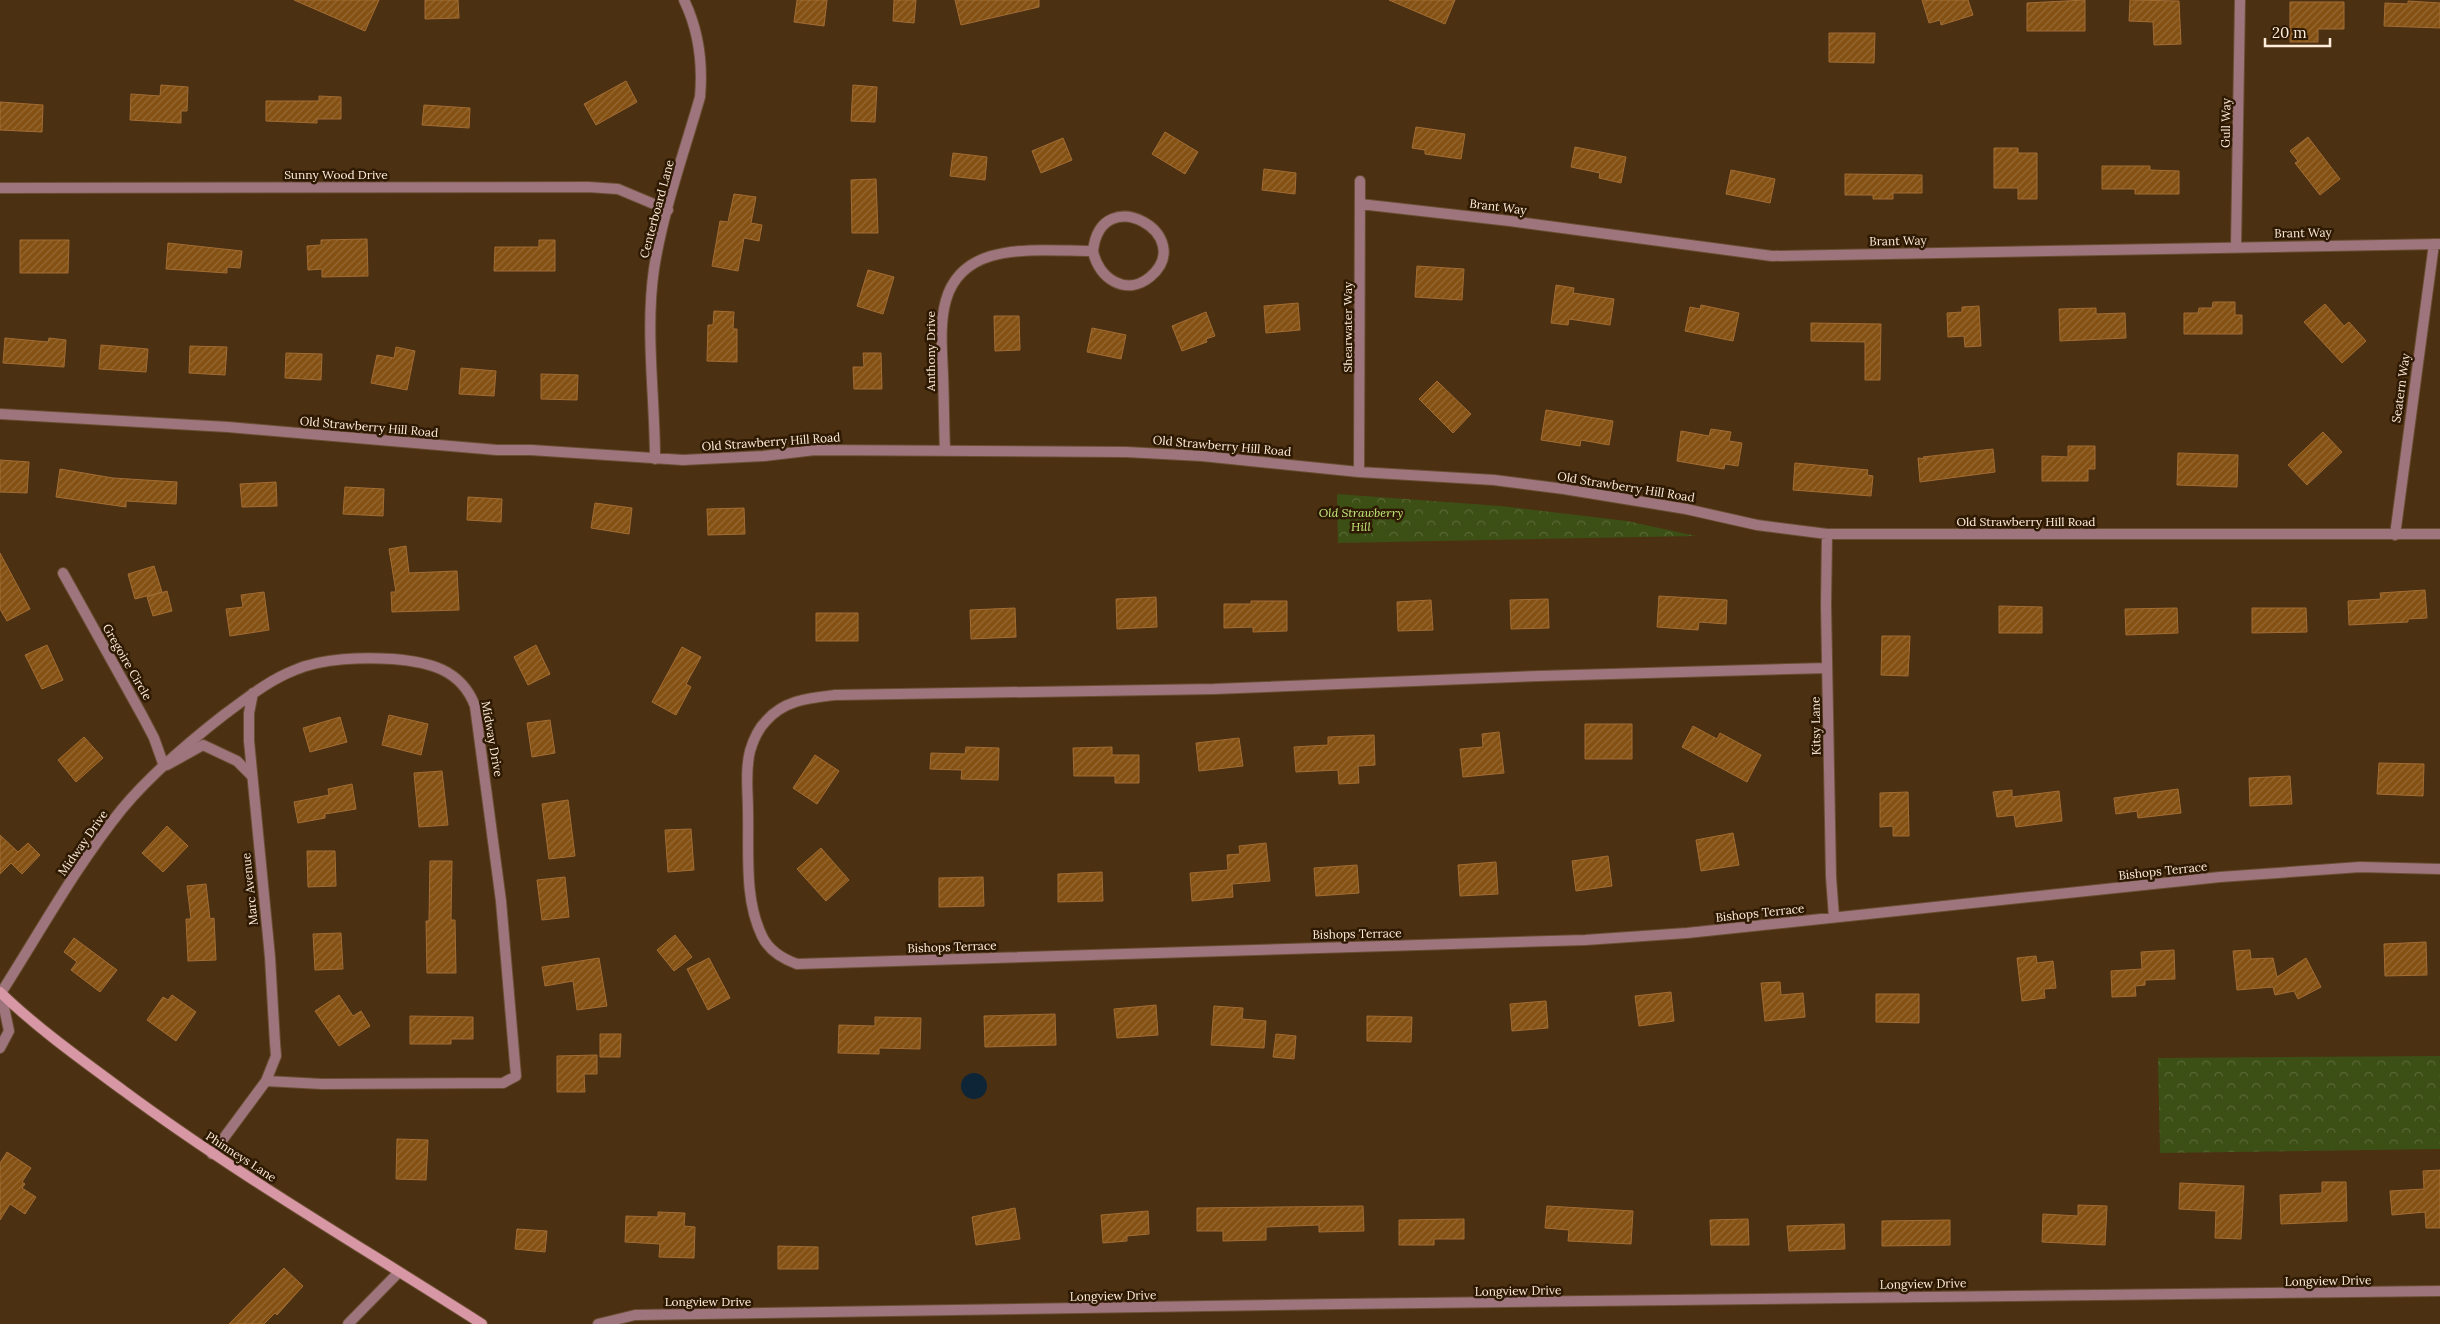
<svg xmlns="http://www.w3.org/2000/svg" width="2440" height="1324" font-family="Lora,serif">
<defs>
<pattern id="park-crowns" width="20" height="18" patternUnits="userSpaceOnUse" patternTransform="scale(1.25)"><rect width="20" height="18" fill="#3c4f14"/><path d="M2 6a3 3 0 1 1 6 0M12 15a3 3 0 1 1 6 0" fill="none" stroke="#596936"/></pattern>
<pattern id="building-hatch" width="6" height="6" patternUnits="userSpaceOnUse" patternTransform="scale(1.25)"><rect width="6" height="6" fill="#845113"/><path d="M-1 1l2-2M0 6l6-6M5 7l2-2" fill="none" stroke="#966a35"/></pattern>
</defs>
<rect width="100%" height="100%" fill="#4c3012"/>
<!-- park -->
<path fill="url(#park-crowns)" d="M1337,494L1501,506L1627,521L1696,536L1338,543Z
M2440,1056V1149L2160,1153L2158,1058Z"/>
<!-- water -->
<path fill="#0e2538" d="M961 1086a13 13 0 1 1 26 0a13 13 0 1 1-26 0Z"/>
<!-- building -->
<path fill="url(#building-hatch)" stroke="#a26c34" d="M294,0H379L365,31Z
M425,0H458L459,18L425,19Z
M797,0H827L824,26L794,22Z
M894,0H916L914,23L893,21Z
M955,0H1039V7L961,25Z
M1389,0H1455L1445,24Z
M1922,0H1968L1973,15L1941,25L1940,20L1929,23Z
M2085,0V31H2027V3Z
M2130,0L2179,1L2181,44L2154,45L2153,22L2129,21Z
M2408,1L2440,3V28L2384,26L2385,3L2408,4Z
M2290,2H2344V29H2318V42H2290Z
M1829,33H1875L1874,63L1829,62Z
M626,81L637,102L596,125L584,104Z
M161,85L188,87L187,111H181V123L130,120L131,94L160,96Z
M853,85L877,87L875,122L851,121Z
M319,96L341,97V119H317V123L266,121V101H319Z
M0,102L43,105L42,132L0,130Z
M424,105L470,108L469,128L422,125Z
M1416,127L1465,134L1461,159L1425,154V150L1412,148Z
M1165,132L1198,152L1185,174L1152,154Z
M2308,137L2340,179L2320,195L2295,163L2298,161L2290,151Z
M1063,138L1072,160L1041,173L1032,151Z
M1575,147L1626,157L1621,183L1599,178L1600,173L1571,167Z
M1994,148H2018V153H2037V199H2018V188H1994Z
M953,153L987,157L985,180L950,176Z
M2102,166H2150V170L2179,171V194H2135V189H2102Z
M1264,169L1296,173L1295,194L1262,190Z
M1731,170L1775,179L1770,203L1726,194Z
M1845,174L1922,175V193H1893V199H1873V195H1845Z
M876,179L878,233H852L851,180Z
M734,194L756,197L751,223L762,225L759,241L744,238L738,271L712,266L720,221L728,222Z
M367,239L368,276L322,277V269L308,270L307,246L321,245V240Z
M20,240H69L68,273H20Z
M539,240H555V271H494L495,247H539Z
M168,243L242,251L240,268L227,267V273L166,269Z
M1417,266L1464,269L1462,300L1415,297Z
M868,270L894,277L883,314L857,306Z
M1556,285L1574,288L1573,293L1614,299L1610,325L1569,319L1568,325L1551,323Z
M2213,302H2235V315H2242V334H2184V313H2198L2199,308H2212Z
M1298,303L1300,330L1266,333L1264,306Z
M2325,304L2344,326L2349,322L2366,341L2342,363L2304,322Z
M1701,305L1739,313L1733,341L1685,331L1690,307L1700,309Z
M1979,306L1981,346L1965,347L1964,336L1948,337L1947,313L1962,312V307Z
M2096,308V314L2125,313L2126,338L2060,341L2059,309Z
M714,311L734,312L733,329H737V362L707,361L708,325H713Z
M1206,312L1215,336L1206,339L1207,342L1182,351L1172,326Z
M994,316H1019L1020,350L995,351Z
M1811,323L1881,324L1880,380H1865V342L1811,341Z
M1092,328L1126,335L1121,359L1087,352Z
M5,338L48,342L49,338L66,340L64,367L3,363Z
M101,345L148,349L146,372L99,369Z
M190,346L227,347L225,375L189,373Z
M396,347L415,351L407,390L371,383L377,355L394,358Z
M286,353L322,354L321,380L285,378Z
M863,353H881L882,389H854L853,367H864Z
M461,368L496,371L494,396L459,394Z
M541,374L578,375L577,400L541,399Z
M1437,381L1471,414L1453,433L1419,399Z
M1546,410L1613,421L1609,445L1581,440L1580,446L1541,440Z
M1711,429L1731,432L1729,441L1742,443L1738,466L1725,464L1724,469L1677,461L1681,431L1709,436Z
M2323,432L2342,452L2307,485L2288,465Z
M2068,446H2095V469H2088V481H2042V456L2068,457Z
M1993,449L1995,472L1920,482L1918,458L1926,459L1923,457Z
M2178,453L2238,455L2237,487L2177,485Z
M0,460L29,462L27,493L0,492Z
M1795,463L1868,470L1867,475L1873,476L1871,496L1793,490Z
M60,469L113,478L177,482L176,504L126,501V507L56,497Z
M276,482L277,506L242,507L240,484Z
M345,487L384,489L383,516L343,514Z
M468,497L502,499L501,522L467,520Z
M595,503L632,508L629,534L591,528Z
M744,508L745,534L708,535L707,509Z
M406,546L409,573L457,571L459,610L392,612L391,592H396L389,549Z
M0,553L30,609L7,621L0,609Z
M154,566L162,592L135,599L128,574Z
M2425,590L2427,618L2408,619V622L2349,625L2348,601L2381,599L2380,593Z
M167,591L172,611L153,616L147,597Z
M264,592L269,630L230,636L226,609L243,607L241,595Z
M1659,596L1727,600L1726,624L1699,622L1698,630L1657,627Z
M1156,597L1157,627L1117,629L1116,599Z
M1548,599L1549,628L1511,629L1510,600Z
M1431,600L1433,630L1398,631L1397,602Z
M1251,601H1287V631L1253,632V627L1224,628V604H1251Z
M1999,606L2042,607V633H1999Z
M1015,608L1016,637L971,639L970,610Z
M2177,608L2178,633L2126,635L2125,609Z
M2252,608H2306L2307,632L2252,633Z
M816,613H858V641H816Z
M1882,636H1910L1908,676L1881,675Z
M47,645L63,680L42,689L25,655Z
M536,645L550,674L528,685L514,657Z
M682,647L701,657L686,684L691,687L676,715L652,702Z
M389,715L428,724L421,755L382,745Z
M340,717L347,742L310,752L303,728Z
M550,720L555,753L532,757L527,723Z
M1585,724H1632V759H1585Z
M1693,726L1717,739L1720,733L1761,755L1747,782L1682,747Z
M1499,732L1504,773L1463,777L1460,749L1483,747L1482,734Z
M1374,735L1375,765L1358,766L1359,783L1339,784L1338,770L1296,772L1294,747L1328,745V737Z
M84,737L103,758L76,782L58,760Z
M1239,738L1243,766L1199,771L1196,743Z
M966,747L999,748L998,780L961,779L962,770L930,769L931,753L965,754Z
M1112,747V755H1139V783H1115V776H1074L1073,748Z
M815,755L839,771L817,804L793,788Z
M2379,763L2424,764L2423,796L2377,794Z
M442,771L448,825L419,827L414,773Z
M2290,776L2292,804L2250,806L2249,778Z
M352,784L356,809L325,814V818L298,823L294,802L329,795L328,789Z
M2178,789L2181,813L2138,818L2137,811L2116,814L2114,798Z
M2012,790V797L2059,791L2062,821L2016,827L2014,815L1997,817L1993,792Z
M1908,792L1909,836H1893V826L1880,827V793Z
M568,800L575,856L549,859L542,804Z
M167,826L188,846L163,872L142,853Z
M691,829L694,870L668,872L665,830Z
M1733,833L1739,865L1701,871L1696,840Z
M0,835L18,852L28,843L40,855L22,874L11,863L0,874Z
M1266,843L1270,881L1232,884L1233,897L1192,901L1190,873L1228,870L1227,855L1240,854L1239,846Z
M821,848L849,880L826,901L797,869Z
M307,851H335L336,886L308,887Z
M1608,856L1612,886L1576,891L1572,861Z
M430,861H452L451,920H455L456,973H427L426,921H429Z
M1496,862L1498,894L1460,896L1458,865Z
M1357,865L1359,893L1316,896L1314,868Z
M1102,872L1103,901L1058,902V874Z
M565,877L569,917L542,920L537,880Z
M983,877L984,906L939,907V878Z
M206,884L210,919L214,918L216,960L188,961L186,919H191L187,886Z
M341,933L343,969L315,970L313,934Z
M675,935L692,957L674,971L657,950Z
M74,938L117,970L100,992L71,970L77,962L64,952Z
M2426,942L2427,975L2385,976L2384,944Z
M2174,950L2175,979L2145,980V985L2135,986L2136,996L2112,997L2111,971L2142,969L2141,952Z
M2250,950L2251,959L2273,958L2277,977L2306,958L2321,987L2298,999L2294,991L2275,995L2273,987L2237,990L2233,951Z
M2036,956L2037,963L2053,961L2056,988L2044,989L2045,998L2022,1001L2017,958Z
M599,958L607,1006L577,1010L573,981L545,986L542,967Z
M709,958L730,998L708,1010L687,969Z
M1780,982L1781,995L1803,993L1805,1017L1765,1021L1761,983Z
M1671,992L1674,1021L1639,1026L1635,996Z
M1876,994H1919V1023L1876,1022Z
M172,995L196,1012L176,1041L147,1020L163,997L168,1000Z
M339,995L353,1016L361,1011L370,1026L339,1046L315,1011Z
M1546,1001L1548,1028L1512,1031L1510,1004Z
M1156,1005L1158,1035L1117,1038L1114,1009Z
M1214,1006L1243,1008L1242,1019L1266,1021L1264,1048L1211,1045Z
M1055,1014L1056,1045L985,1047L984,1016Z
M410,1016L473,1017V1039H451V1044H410Z
M1367,1016L1412,1017L1411,1042L1367,1041Z
M875,1017L921,1018L920,1049L879,1048V1054L838,1053L839,1025L875,1026Z
M600,1034H621L620,1057H600Z
M1276,1034L1296,1036L1294,1059L1273,1057Z
M597,1055V1074H584L585,1092H557V1056Z
M397,1139L428,1140L426,1180L396,1179Z
M7,1152L31,1168L22,1182L25,1184L22,1188L36,1197L25,1214L10,1204L0,1220V1163Z
M2440,1170V1228H2426L2425,1212L2392,1215L2390,1191L2424,1189L2423,1171Z
M2322,1182H2346L2347,1221L2281,1224L2280,1195L2322,1193Z
M2180,1183L2244,1186L2241,1239L2215,1238L2216,1211L2179,1209Z
M2078,1205L2107,1206L2105,1245L2042,1242L2043,1214L2078,1216Z
M1363,1206L1364,1231L1319,1232V1225L1266,1227V1240L1223,1241V1231H1197V1208Z
M1547,1206L1633,1211L1631,1244L1568,1241L1569,1230L1545,1228Z
M1015,1208L1020,1239L976,1245L972,1217Z
M1148,1211L1149,1234L1127,1236V1241L1103,1243L1101,1215Z
M658,1212L685,1213L684,1226L695,1227L694,1258L659,1257L660,1244L625,1242L626,1216L658,1217Z
M1464,1219V1239H1434V1245H1399V1220Z
M1748,1219L1749,1245H1711L1710,1220Z
M1950,1220V1245L1882,1246V1221Z
M1844,1224L1845,1249L1789,1251L1787,1226Z
M517,1229L547,1231L545,1252L515,1249Z
M778,1246L818,1247V1269H778Z
M284,1268L303,1286L277,1315L275,1313L264,1324H229Z"/>
<g fill="none" stroke-linecap="round" stroke-linejoin="round">
<!-- lane casing -->
<g stroke="#694e32" stroke-width="12">
<path id="lane" d="M167,765L203,745L237,761L252,776"/>
</g>
<!-- street casing -->
<g stroke="#694e32" stroke-width="12">
<path id="street" d="M0,188L588,187L618,189L668,210
M1360,204L1510,221L1772,256L2440,244
M2236,247L2240,0
M0,414L228,427L497,450H531L683,460L764,456L815,450L1126,452L1202,456L1359,472L1494,480L1564,489L1686,509L1757,525L1827,534H2440
M945,451C944,426 944,400 943,375C941,328 934,273 991,256C1022,247 1061,251 1093,251C1098,278 1126,297 1150,277C1199,236 1101,179 1093,251
M655,459C655,397 645,331 654,269C663,211 684,153 700,97C703,63 699,31 684,0
M1359,472L1360,181
M1827,534L1826,605L1831,877L1834,917
M2395,535L2434,244
M63,573L143,717L154,738L164,766
M1827,668L1539,676L1214,689L835,695C809,698 784,700 766,721C758,729 753,741 750,751C745,771 748,792 748,812C749,853 744,899 762,936C769,951 783,959 797,964L1585,940L1687,933L2220,877L2360,867L2440,869
M253,693L249,713V741L270,957L275,1043L276,1056L266,1081
M0,1048L9,1031L1,993C40,932 76,866 122,809C151,774 189,742 225,714C247,698 269,680 295,670C322,658 364,657 393,659C429,662 461,669 475,706L501,901L516,1076L503,1083L322,1084L266,1081L212,1154
M348,1324L399,1272
M598,1324L635,1315L1340,1304L2440,1291"/>
</g>
<!-- secondary casing -->
<g stroke="#694e32" stroke-width="12">
<path id="secondary" d="M0,992C37,1028 82,1060 124,1091C239,1176 362,1247 482,1324"/>
</g>
<!-- lane -->
<use href="#lane" stroke="#9e757d" stroke-width="10"/>
<!-- street -->
<use href="#street" stroke="#9e757d" stroke-width="10"/>
<!-- secondary -->
<use href="#secondary" stroke="#d797a4" stroke-width="10"/>
</g>
<g text-anchor="middle" stroke-width="5" stroke-linejoin="round" paint-order="stroke">
<!-- street labels -->
<g font-size="12" fill="#ffeddc" stroke="#2e1902">
<text transform="translate(2226 123) rotate(-89)" y="4">Gull Way</text>
<text x="336" y="179">Sunny Wood Drive</text>
<text transform="translate(1498 207) rotate(7)" y="4">Brant Way</text>
<text transform="translate(657 209) rotate(-75)" y="4">Centerboard Lane</text>
<text transform="translate(2303 233) rotate(-1)" y="4">Brant Way</text>
<text transform="translate(1898 241) rotate(-1)" y="4">Brant Way</text>
<text transform="translate(1348 327) rotate(-90)" y="4">Shearwater Way</text>
<text transform="translate(931 351) rotate(-90)" y="4">Anthony Drive</text>
<text transform="translate(2401 388) rotate(-82)" y="4">Seatern Way</text>
<text transform="translate(369 427) rotate(5)" y="4">Old Strawberry Hill Road</text>
<text transform="translate(771 442) rotate(-4)" y="4">Old Strawberry Hill Road</text>
<text transform="translate(1222 446) rotate(5)" y="4">Old Strawberry Hill Road</text>
<text transform="translate(1626 487) rotate(9)" y="4">Old Strawberry Hill Road</text>
<text x="2026" y="526">Old Strawberry Hill Road</text>
<text transform="translate(127 662) rotate(60)" y="4">Gregoire Circle</text>
<text transform="translate(1816 726) rotate(-91)" y="4">Kitsy Lane</text>
<text transform="translate(492 739) rotate(80)" y="4">Midway Drive</text>
<text transform="translate(83 843) rotate(-55)" y="4">Midway Drive</text>
<text transform="translate(2163 871) rotate(-6)" y="4">Bishops Terrace</text>
<text transform="translate(250 889) rotate(-96)" y="4">Marc Avenue</text>
<text transform="translate(1760 913) rotate(-6)" y="4">Bishops Terrace</text>
<text transform="translate(1357 934) rotate(-1)" y="4">Bishops Terrace</text>
<text transform="translate(952 947) rotate(-2)" y="4">Bishops Terrace</text>
<text transform="translate(241 1157) rotate(33)" y="4">Phinneys Lane</text>
<text transform="translate(2328 1281) rotate(-1)" y="4">Longview Drive</text>
<text transform="translate(1923 1284) rotate(-1)" y="4">Longview Drive</text>
<text transform="translate(1518 1291) rotate(-1)" y="4">Longview Drive</text>
<text transform="translate(1113 1296) rotate(-1)" y="4">Longview Drive</text>
<text x="708" y="1306">Longview Drive</text>
</g>
<!-- park labels -->
<g font-size="12" font-style="italic" fill="#c7ef7f" stroke="#2e1902">
<text x="1361" y="517">Old Strawberry<tspan x="1361" dy="14">Hill</tspan></text>
</g>
</g>
<!-- scale -->
<path d="M2265 38v8h65v-8" fill="none" stroke="#ffeddc" stroke-width="2.5"/>
<text x="2272" y="38" font-size="15" fill="#ffeddc" stroke="#2e1902" stroke-width="4" paint-order="stroke">20 m</text>
</svg>
